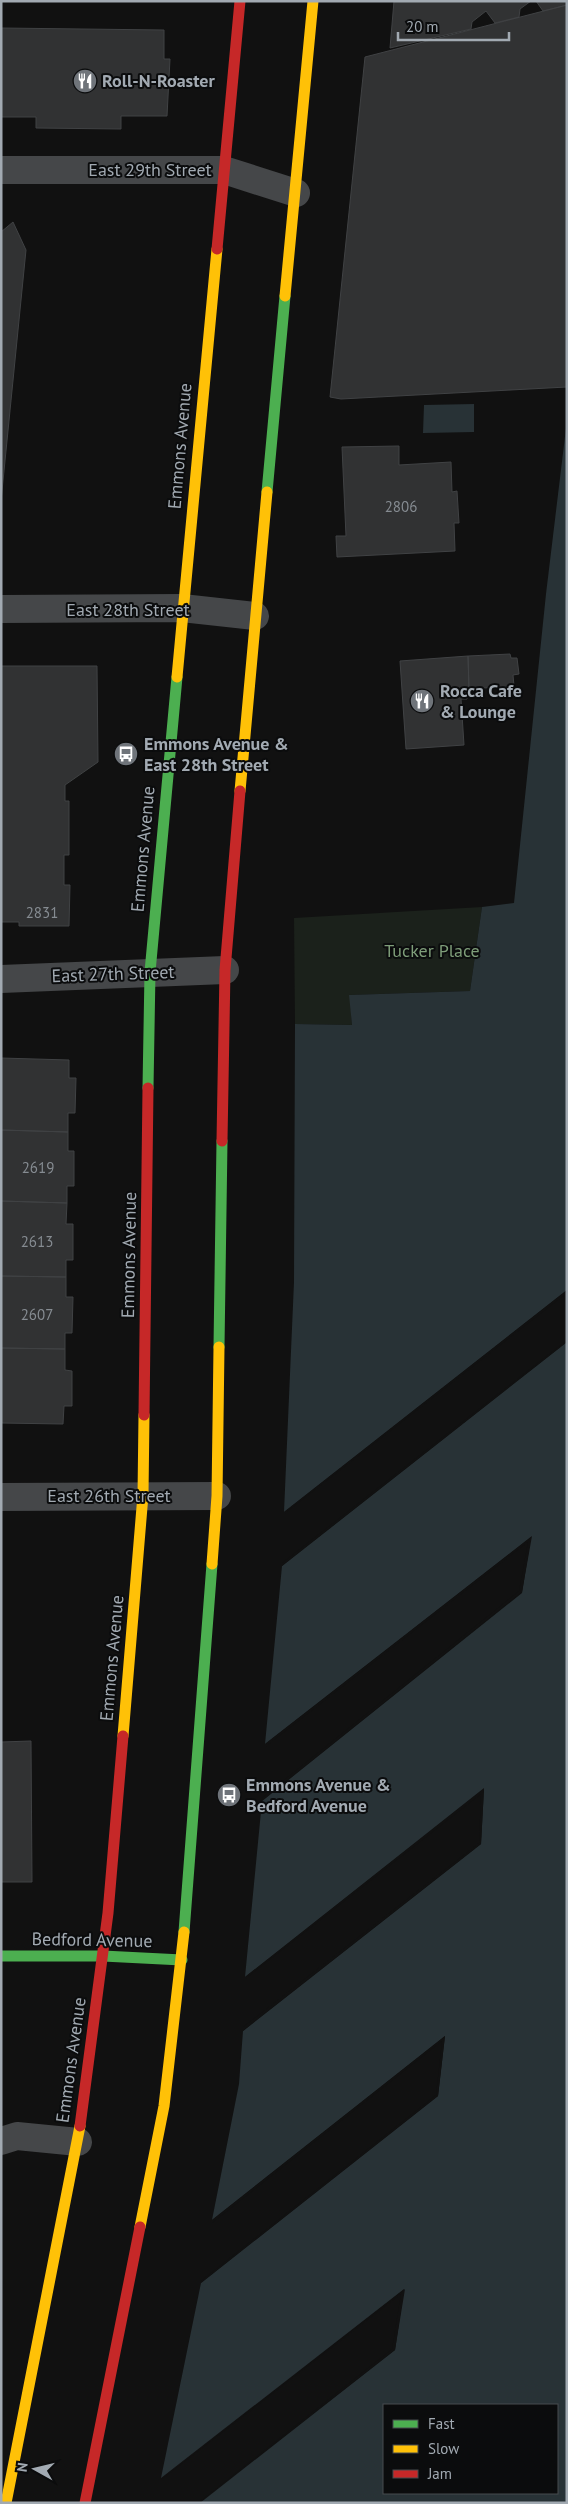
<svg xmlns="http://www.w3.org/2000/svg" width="568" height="2504" font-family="'PT Sans',sans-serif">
<rect width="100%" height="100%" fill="#111"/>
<!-- green -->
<path fill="#1b211b" d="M482,907L470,991L350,995L352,1025L295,1024L294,918Z"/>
<!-- water -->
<path fill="#283236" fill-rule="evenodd" d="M474,404V432L423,433L424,405Z
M567,420V1290L284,1512L294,1282L295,1024L352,1025L349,995L470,991L482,907L514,903L546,594Z
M567,1342V2503H200L395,2350L404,2289L161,2478L201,2283L438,2096L445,2036L212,2220L239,2084L243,2031L481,1844L484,1789L245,1977L262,1801L522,1593L531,1537L265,1744L282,1566ZM384,2405H557V2493H384Z"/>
<!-- pier -->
<path fill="#111" d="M567,1290V1293L284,1514V1512Z
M567,1340V1342L282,1566V1563Z
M532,1536L522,1592L262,1801L263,1797L519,1591L528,1542L265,1747V1744Z
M484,1788L481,1844L243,2031V2027L479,1843L481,1794L245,1979V1977Z
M445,2036L438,2096L201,2283L202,2280L436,2095L442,2041L212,2223V2220Z
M405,2289L395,2350L198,2503L392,2349L401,2294L161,2480Z"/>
<!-- building -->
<path fill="#313233" stroke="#404244" d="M394,1H531L520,9L519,17L495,23L486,11L472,22L471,29L390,48Z
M536,1H567V5L543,11Z
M567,5V387L341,399L330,397L365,57Z
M1,28L164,30V59H170L167,116H121V129L36,128V117H1Z
M13,222L26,250L1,501V232Z
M399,446V465L451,462L452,492L457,491L459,523H454L455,551L337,557L336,536H346L342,447Z
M510,654L511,658H517L519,674L513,675L514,686L469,689L468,656Z
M468,656L469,689H466L467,699H461L464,745L406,749L400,661Z
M1,666H97L98,762L65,785V801H69V855H64V885H70L69,926H19V922H1Z
M1,1058L69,1060V1078H76L75,1113H68V1132L1,1130Z
M1,1130L68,1132V1151H74V1186H67V1203L1,1201Z
M1,1201L67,1203L66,1224H73V1260H66V1277L1,1276Z
M1,1276L66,1277V1297H73L72,1333H65V1349L1,1348Z
M1,1348L65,1349V1370L72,1371V1406H64L63,1424L1,1423Z
M31,1741L32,1882H1V1742Z"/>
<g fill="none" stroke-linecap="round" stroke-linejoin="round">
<!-- street -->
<path stroke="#454749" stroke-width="28" d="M1,170H224L296,193
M1,609L182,608L255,616
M1,979L225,970
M1,1497L217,1496
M1,2141L17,2136L78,2142"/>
<!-- fast -->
<path stroke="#4caf50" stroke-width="11" d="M267,492L285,296
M148,1088L150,972L177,677
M219,1347L222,1141
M184,1932L212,1564
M1,1956H103L182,1960"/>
<!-- slow -->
<path stroke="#ffc107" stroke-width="11" d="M285,296L313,1
M177,677L217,249
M240,791L267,492
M212,1564L217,1496L219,1347
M123,1736L143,1495L144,1415
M140,2227L164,2106L184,1932
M6,2503L80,2126"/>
<!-- jam -->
<path stroke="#c62828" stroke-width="11" d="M217,249L240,1
M222,1141L225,970L240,791
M144,1415L148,1088
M80,2126L108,1913L123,1736
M85,2503L140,2227"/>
</g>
<!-- icons -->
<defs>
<g id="restaurant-disc" transform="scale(1.25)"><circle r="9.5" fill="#6f747a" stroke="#0b0c0d"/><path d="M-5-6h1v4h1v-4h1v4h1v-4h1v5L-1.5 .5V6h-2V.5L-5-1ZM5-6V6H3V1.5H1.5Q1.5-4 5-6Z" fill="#fff"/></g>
<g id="bus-disc" transform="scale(1.25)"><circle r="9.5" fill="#6f747a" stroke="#0b0c0d"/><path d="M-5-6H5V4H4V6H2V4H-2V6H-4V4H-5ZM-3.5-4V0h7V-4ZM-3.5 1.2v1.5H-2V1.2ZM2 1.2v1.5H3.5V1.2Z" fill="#fff"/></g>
</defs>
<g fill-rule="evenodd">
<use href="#restaurant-disc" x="85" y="81"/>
<use href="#restaurant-disc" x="422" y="701"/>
<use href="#bus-disc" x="126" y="754"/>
<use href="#bus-disc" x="229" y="1795"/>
</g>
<g text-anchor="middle" stroke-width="4" stroke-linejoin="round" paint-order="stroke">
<!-- number labels -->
<g font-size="15" fill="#868c92">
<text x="401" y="512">2806</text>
<text x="42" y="918">2831</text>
<text x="38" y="1173">2619</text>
<text x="37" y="1247">2613</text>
<text x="37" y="1320">2607</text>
</g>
<!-- poi labels -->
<g font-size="18" font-weight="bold" fill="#a2aab2" stroke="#0b0c0d" text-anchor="start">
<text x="102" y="87">Roll-N-Roaster</text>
<text x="440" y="697">Rocca Cafe<tspan x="440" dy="21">&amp; Lounge</tspan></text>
<text x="144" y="750">Emmons Avenue &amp;<tspan x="144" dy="21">East 28th Street</tspan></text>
<text x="246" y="1791">Emmons Avenue &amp;<tspan x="246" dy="21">Bedford Avenue</tspan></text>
</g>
<!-- street labels -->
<g font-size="18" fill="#a2aab2" stroke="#0b0c0d">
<text x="150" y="176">East 29th Street</text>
<text transform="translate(180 446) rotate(-85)" y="6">Emmons Avenue</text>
<text x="128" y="616">East 28th Street</text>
<text transform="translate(143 849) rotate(-85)" y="6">Emmons Avenue</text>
<text transform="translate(113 974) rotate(-2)" y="6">East 27th Street</text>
<text transform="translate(129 1255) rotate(-89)" y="6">Emmons Avenue</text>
<text x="109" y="1502">East 26th Street</text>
<text transform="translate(112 1658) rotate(-85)" y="6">Emmons Avenue</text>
<text transform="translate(92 1940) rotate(1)" y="6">Bedford Avenue</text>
<text transform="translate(71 2060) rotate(-82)" y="6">Emmons Avenue</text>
</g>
<!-- park labels -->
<g font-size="18" fill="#7e9d79" stroke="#0b0c0d">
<text x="432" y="957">Tucker Place</text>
</g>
</g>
<!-- border -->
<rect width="568" height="2504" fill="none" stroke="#a2aab2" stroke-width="5"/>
<!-- legend -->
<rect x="383" y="2404" width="175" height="90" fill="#0b0c0d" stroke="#474b4f"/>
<rect x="393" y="2420" width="25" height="8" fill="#4caf50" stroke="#474b4f"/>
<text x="428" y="2429" font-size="15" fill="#a2aab2">Fast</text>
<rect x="393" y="2445" width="25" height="8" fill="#ffc107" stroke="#474b4f"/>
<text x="428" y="2454" font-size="15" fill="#a2aab2">Slow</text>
<rect x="393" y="2470" width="25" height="8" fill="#c62828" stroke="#474b4f"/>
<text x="428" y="2479" font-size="15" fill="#a2aab2">Jam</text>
<!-- north arrow -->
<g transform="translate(35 2469) rotate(278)" stroke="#0b0c0d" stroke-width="4" paint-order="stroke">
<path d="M0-4L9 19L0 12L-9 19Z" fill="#a2aab2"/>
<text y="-8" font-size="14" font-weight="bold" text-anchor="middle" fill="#a2aab2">N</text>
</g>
<!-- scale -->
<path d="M398 32v8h111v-8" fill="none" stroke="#a2aab2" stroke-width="2.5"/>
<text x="406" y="32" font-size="15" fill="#a2aab2" stroke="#0b0c0d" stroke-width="4" paint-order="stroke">20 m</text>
</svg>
